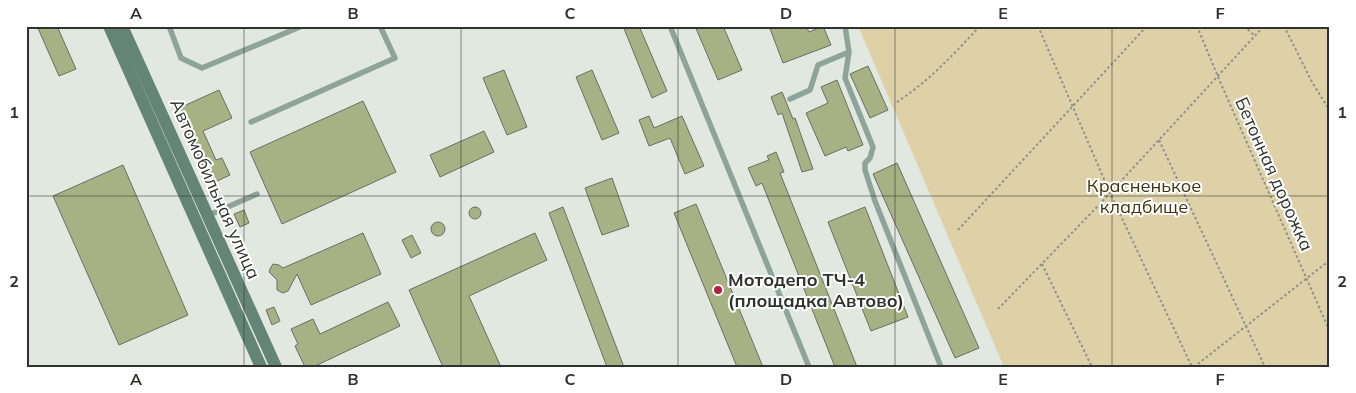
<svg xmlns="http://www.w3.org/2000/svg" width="1356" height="393" font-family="Mulish,sans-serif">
<rect width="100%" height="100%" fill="#e1e8e0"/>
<!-- green -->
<path fill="#ded1a8" d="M858,26H1330V367H1004Z"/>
<!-- building -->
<path fill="#a8b184" stroke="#6b6d65" d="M37,26H57L76,69L59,76Z
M623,26H639L667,91L652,98Z
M695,26H723L742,70L718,80Z
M769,26H806L809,32L823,26L831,45L783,63Z
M868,66L888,110L870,118L850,74Z
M504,70L527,127L507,135L483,78Z
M592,70L619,133L602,140L576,77Z
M837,80L863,145L848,151L846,147L825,156L806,113L828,103L821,87Z
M219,90L232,118L203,131L216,160L222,158L230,175L211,184L177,109Z
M782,92L793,119L795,118L813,169L802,172L782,113L778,115L771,97Z
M363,101L396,172L282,224L250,152Z
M649,116L654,128L682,116L704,166L685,174L670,138L649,146L639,120Z
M484,131L494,152L440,177L430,155Z
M776,152L784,172L780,173L857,367H835L762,183L756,186L748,168L769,160L767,156Z
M897,163L979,348L955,358L873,174Z
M123,165L188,315L119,345L53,196Z
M612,178L629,226L602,235L585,188Z
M696,204L763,367H737L674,213Z
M469 213a6 6 0 1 1 12 0a6 6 0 1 1-12 0Z
M563,207L619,354L624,367H607L549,213Z
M865,207L908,317L871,331L828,222Z
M244,210L249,223L240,227L234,214Z
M431 229a7 7 0 1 1 14 0a7 7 0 1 1-14 0Z
M363,233L381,274L311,305L297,274L288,291L283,293L277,290V280L269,272L270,269L273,264L279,265L283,268Z
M535,233L547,260L469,296L501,367H443L409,290Z
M412,235L421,253L411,258L402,240Z
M388,302L400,326L313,367H305L295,346L298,344L291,329L313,319L320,334Z
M274,307L280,321L272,325L266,310Z"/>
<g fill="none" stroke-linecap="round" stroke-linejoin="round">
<!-- path -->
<path stroke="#8e928d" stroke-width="2" stroke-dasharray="2.5 2.5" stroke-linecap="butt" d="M1038,26L1110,193L1192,367
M1197,26L1218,77L1330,332
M1244,26L1255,36
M1284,26L1312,82L1330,111
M897,102C929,81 954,54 980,26
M1159,140L1265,367
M958,230L1147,26
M1042,264L1092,367
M998,309L1098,206L1264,26
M1194,367L1330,260"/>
<!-- lane -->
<path stroke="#8ea49b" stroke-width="5.5" d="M169,26L181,58L202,68L302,26
M670,26L809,367
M849,52L845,78L873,147L870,158L865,163V170L875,201L941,367
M790,99L810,90L818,65L849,52L845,26
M251,122L395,58L380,26
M207,216L257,194"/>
<!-- secondary -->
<path stroke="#638477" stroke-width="12" d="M109,26L261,367
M122,26L276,367"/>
</g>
<!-- grid -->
<path fill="none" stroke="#30322f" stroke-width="1" stroke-opacity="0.55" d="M244,26V367M461,26V367M678,26V367M895,26V367M1112,26V367M26,196H1330"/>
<!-- markers -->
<circle fill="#b42140" stroke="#fff" stroke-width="2" cx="718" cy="290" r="5"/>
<g text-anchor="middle" stroke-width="4" stroke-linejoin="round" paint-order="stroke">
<!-- street labels -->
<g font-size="18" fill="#30322f" stroke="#fff">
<text transform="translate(1274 174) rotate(66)" y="6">Бетонная дорожка</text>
<text transform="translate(215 189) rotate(66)" y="6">Автомобильная улица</text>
</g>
<!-- park labels -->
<g font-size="18" fill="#3f340f" stroke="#fff">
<text x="1144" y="192">Красненькое<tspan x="1144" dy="21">кладбище</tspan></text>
</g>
<!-- poi labels -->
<g font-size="18" font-weight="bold" fill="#30322f" stroke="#fff" text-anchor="start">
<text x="728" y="286">Мотодепо ТЧ-4<tspan x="728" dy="21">(площадка Автово)</tspan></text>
</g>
</g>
<!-- border -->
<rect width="1356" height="393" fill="none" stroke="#ffffff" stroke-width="55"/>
<rect x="28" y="28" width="1300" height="338" fill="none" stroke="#30322f" stroke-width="2"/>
<g font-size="16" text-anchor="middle" font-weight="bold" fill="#30322f">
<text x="136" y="19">A</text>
<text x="353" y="19">B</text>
<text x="570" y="19">C</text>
<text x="786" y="19">D</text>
<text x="1003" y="19">E</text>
<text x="1220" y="19">F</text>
<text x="14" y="118">1</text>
<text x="1342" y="118">1</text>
<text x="14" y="287">2</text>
<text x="1342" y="287">2</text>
<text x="136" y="385">A</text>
<text x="353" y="385">B</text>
<text x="570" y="385">C</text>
<text x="786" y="385">D</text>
<text x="1003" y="385">E</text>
<text x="1220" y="385">F</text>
</g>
</svg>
